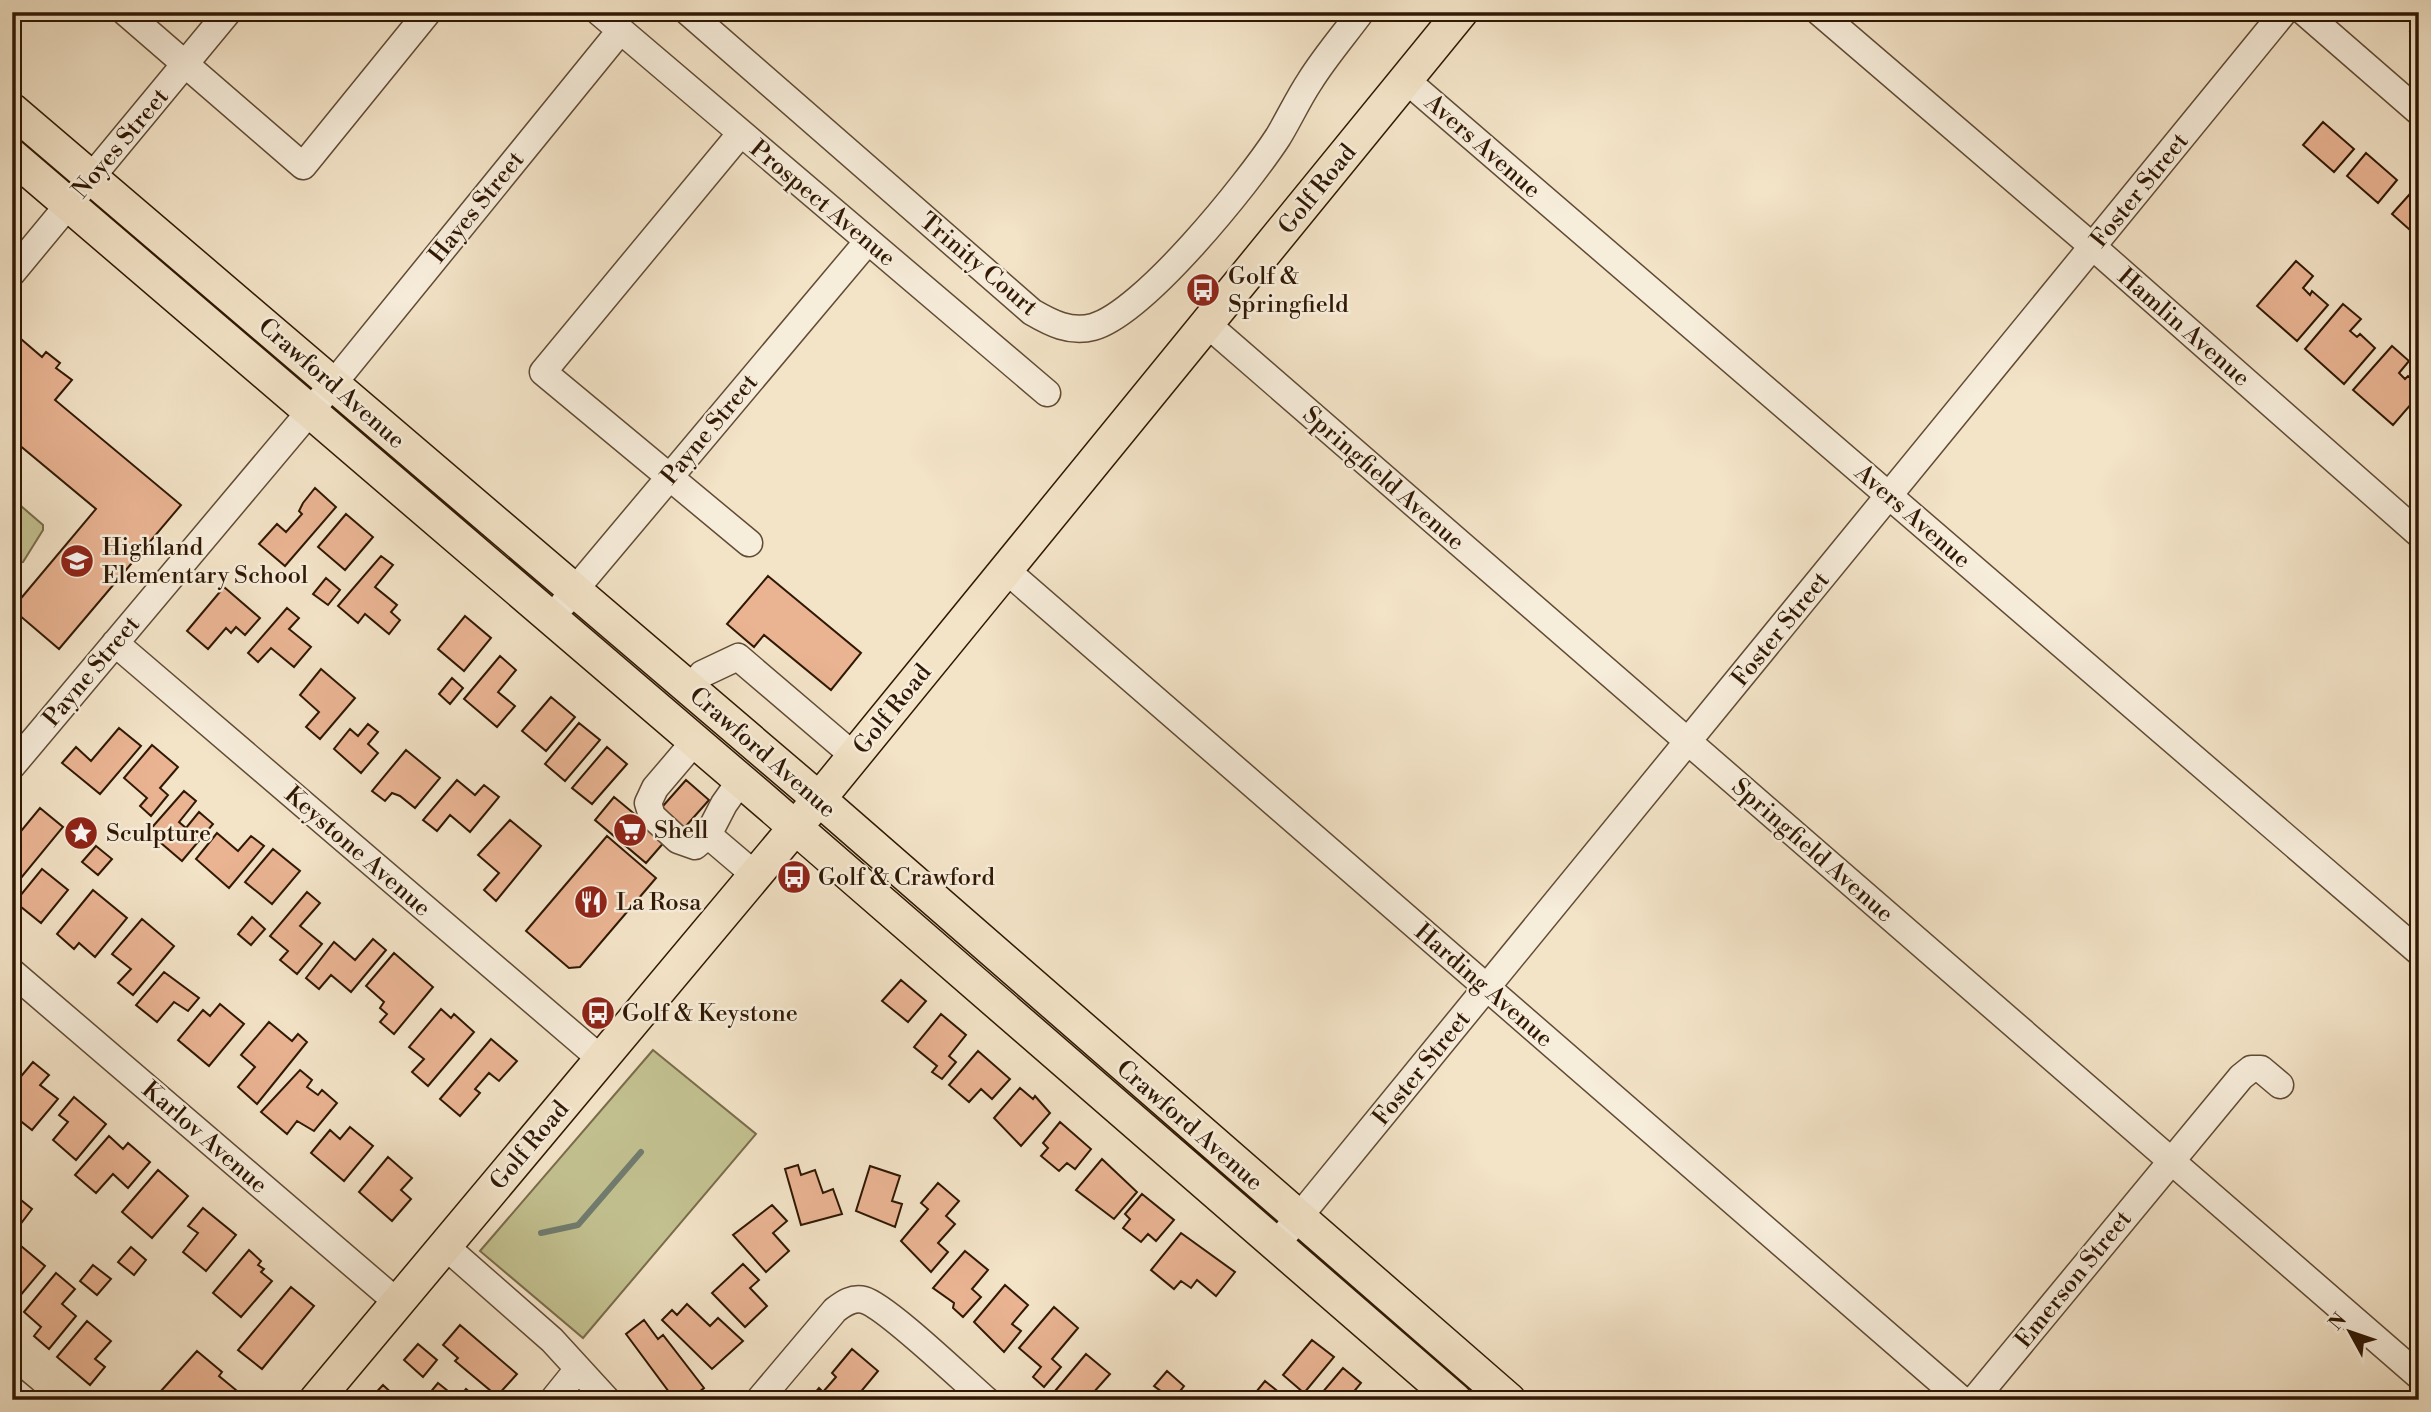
<svg xmlns="http://www.w3.org/2000/svg" width="2431" height="1412" font-family="'Libre Bodoni',serif">
<rect width="100%" height="100%" fill="#f3e3c7"/>
<filter id="stains"><feTurbulence type="fractalNoise" baseFrequency=".00286" numOctaves="4"/><feColorMatrix values="0 0 0 0 .2 0 0 0 0 .09 0 0 0 0 .02 0 0 0 .5 -.17"/></filter>
<radialGradient id="worn" r=".72"><stop offset=".6" stop-color="#630" stop-opacity="0"/><stop offset="1" stop-color="#630" stop-opacity=".3"/></radialGradient>
<!-- green -->
<path fill="#c3c190" stroke="#7a6c4a" stroke-width="2" d="M21,506L43,525V530L23,562L12,563V507Z
M653,1050L756,1134L583,1338L480,1251Z"/>
<g fill="none" stroke-linecap="round" stroke-linejoin="round">
<!-- stream -->
<path stroke="#707c6f" stroke-width="6" d="M541,1233L578,1225L641,1152"/>
</g>
<!-- building -->
<path fill="#eab493" stroke="#301804" stroke-width="2" d="M2411,12H2419V39L2410,31L2417,22L2408,15Z
M2323,122L2354,149L2334,172L2303,145Z
M2366,153L2397,180L2378,203L2347,176Z
M2409,195L2419,204V238L2392,214Z
M2296,261L2313,276L2303,288L2310,295L2312,291L2328,305L2297,341L2257,306Z
M2343,304L2361,319L2350,331L2357,337L2360,334L2375,348L2344,384L2305,349Z
M14,333L42,357L46,352L60,363L56,368L72,380L55,400L181,505L59,649L12,609L96,509L12,439Z
M2392,346L2409,361L2399,373L2405,379L2408,376L2419,385V395L2393,425L2353,390Z
M315,488L336,507L285,566L259,544L277,524L286,532L302,514L299,511L303,503Z
M346,514L373,537L345,570L318,547Z
M381,556L393,565L375,587L397,605L391,612L400,620L389,634L365,614L358,623L338,606Z
M768,576L861,653L831,690L764,635L754,647L727,624Z
M326,578L340,590L328,605L313,594Z
M224,587L260,618L245,635L236,627L231,633L226,628L208,649L187,631Z
M287,608L299,618L289,629L311,647L294,667L271,648L258,662L248,653Z
M465,616L491,638L464,671L438,649Z
M500,656L516,670L498,692L515,706L497,727L464,699Z
M321,669L355,698L320,739L306,727L319,712L300,695Z
M452,678L463,688L450,704L439,694Z
M551,697L575,717L546,751L522,731Z
M579,723L600,740L565,781L545,764Z
M368,724L378,732L368,744L378,753L361,773L334,749L350,729L358,736Z
M119,728L141,746L100,794L62,763L76,747L91,761Z
M152,745L178,767L160,788L168,795L151,816L140,806L147,798L124,778Z
M607,747L627,764L592,804L572,788Z
M406,750L440,778L415,808L400,796L392,793L385,801L372,791Z
M457,780L475,795L484,785L499,797L470,832L450,815L437,831L423,820Z
M686,780L709,800L678,835L655,815Z
M184,791L196,801L179,822L186,828L199,812L213,824L182,861L148,832Z
M614,797L666,840L646,863L595,820Z
M40,808L63,827L12,889V842Z
M510,820L541,846L496,901L484,890L499,873L478,855Z
M217,833L238,851L251,836L264,846L229,888L196,859Z
M607,836L656,878L580,967L569,968L526,931Z
M96,846L112,859L98,875L82,862Z
M273,849L300,871L272,904L245,882Z
M42,869L68,890L41,923L15,902Z
M93,890L127,918L95,957L79,943L74,949L57,934Z
M307,892L320,903L300,926L322,944L297,974L280,960L288,951L270,936Z
M252,917L265,929L251,945L238,934Z
M142,919L174,946L133,995L118,983L131,969L112,954Z
M373,939L386,950L351,992L331,975L319,989L306,978L334,942L355,960Z
M394,953L433,987L394,1034L380,1022L387,1014L380,1008L384,1002L366,986Z
M164,972L199,998L188,1011L174,1002L157,1022L136,1005Z
M901,980L926,1001L908,1022L882,1001Z
M220,1004L244,1024L209,1066L178,1040L203,1010L210,1016Z
M441,1009L451,1018L454,1014L474,1032L428,1086L412,1072L424,1059L409,1047Z
M941,1014L966,1035L949,1056L956,1062L942,1079L932,1072L937,1066L914,1047Z
M269,1022L292,1041L298,1034L307,1042L257,1104L238,1087L255,1067L241,1055Z
M491,1039L517,1061L499,1081L489,1073L475,1089L480,1093L460,1116L440,1099Z
M978,1051L1010,1079L992,1099L981,1089L969,1102L949,1085Z
M33,1062L49,1075L40,1085L58,1099L32,1130L13,1115L20,1106L12,1100V1087Z
M300,1070L312,1080L307,1087L318,1095L322,1090L337,1103L314,1131L297,1121L287,1134L261,1112Z
M1020,1088L1033,1099L1035,1096L1050,1113L1021,1146L994,1118Z
M74,1097L106,1124L76,1160L53,1140L68,1122L59,1115Z
M1060,1122L1091,1149L1075,1169L1067,1163L1059,1171L1041,1156L1048,1148L1043,1143Z
M350,1127L373,1146L344,1181L311,1153L330,1130L340,1139Z
M109,1136L123,1149L128,1143L150,1162L128,1188L113,1174L96,1193L75,1175Z
M388,1157L412,1178L401,1190L411,1199L392,1221L359,1192Z
M1102,1159L1137,1192L1114,1219L1076,1190Z
M798,1165L801,1175L815,1170L823,1193L833,1189L842,1214L801,1225L785,1169Z
M870,1166L900,1176L892,1201L902,1204L895,1227L856,1211Z
M158,1170L188,1196L152,1238L122,1212Z
M938,1183L959,1201L946,1216L955,1224L938,1243L948,1252L931,1272L901,1241L928,1209L921,1203Z
M1142,1194L1174,1220L1156,1241L1148,1234L1141,1242L1123,1228L1130,1219L1125,1214Z
M16,1196L32,1209L19,1226L12,1220V1201Z
M772,1205L787,1221L773,1233L789,1251L766,1272L733,1235Z
M203,1208L236,1235L206,1271L183,1252L198,1233L188,1226Z
M1181,1233L1235,1272L1216,1296L1197,1280L1191,1288L1181,1281L1174,1289L1151,1270Z
M15,1241L45,1266L14,1303L12,1244Z
M131,1247L146,1260L134,1275L118,1262Z
M249,1250L261,1261L258,1265L264,1269L261,1272L272,1281L241,1317L213,1293Z
M965,1251L988,1270L972,1289L981,1297L963,1317L953,1308L954,1303L933,1288Z
M743,1264L759,1280L750,1288L767,1306L745,1327L712,1293Z
M93,1265L111,1279L97,1295L80,1281Z
M56,1273L75,1289L62,1304L76,1316L49,1349L34,1336L41,1327L24,1312Z
M1005,1285L1028,1305L1012,1324L1021,1331L1004,1352L974,1322Z
M291,1287L314,1306L262,1369L238,1350Z
M687,1304L710,1326L718,1318L743,1341L712,1369L662,1320L672,1310L677,1315Z
M1054,1307L1078,1328L1052,1359L1061,1367L1044,1387L1033,1377L1041,1367L1019,1348Z
M644,1320L658,1339L663,1335L704,1388L689,1400H675L626,1334Z
M87,1321L111,1341L95,1359L105,1367L90,1385L57,1357Z
M460,1325L517,1374L497,1396L455,1361L458,1358L443,1345Z
M1312,1340L1334,1357L1304,1393L1283,1375Z
M418,1344L437,1360L423,1377L404,1360Z
M852,1349L878,1371L854,1400H809L819,1388L823,1392L836,1377L832,1373Z
M197,1351L222,1372L219,1376L236,1390L227,1400H172L161,1391Z
M1086,1354L1110,1374L1093,1393L1101,1400H1065L1055,1391Z
M1343,1368L1361,1383L1347,1400H1316Z
M1167,1371L1184,1386L1173,1400L1154,1386Z
M1265,1381L1281,1394L1277,1400L1252,1397Z
M438,1383L458,1399L466,1389L479,1400H424Z
M383,1385L399,1400H369Z"/>
<g fill="none" stroke-linecap="round" stroke-linejoin="round">
<!-- minor casing -->
<g stroke="#614b35" stroke-width="29">
<path id="minor" d="M125,12L303,166L428,12
M599,12L1047,393
M688,12L1032,312C1051,323 1070,333 1093,327C1144,313 1248,183 1278,137C1289,119 1298,99 1310,81C1325,57 1344,35 1361,12
M1819,12L2092,246L2419,534
M2304,12L2419,112
M1406,80L2419,952
M741,133L543,372L749,543
M12,273L228,12
M1207,324L2419,1376
M1006,570L1962,1400
M563,604L868,241
M115,643L601,1059
M690,689L702,674L738,657L854,756
M695,741L655,788L648,803L652,816L678,840L695,846L708,835L755,875
M12,766L333,384L620,31
M708,835L724,804L741,780
M12,972L397,1302
M1276,1245L2284,12
M445,1246L552,1340L607,1400
M12,1390L24,1400
M553,1400L578,1369
M759,1400L835,1310C844,1303 853,1297 864,1300C886,1306 964,1381 986,1400
M1974,1400L2241,1077L2251,1069H2261L2280,1085"/>
</g>
<!-- major casing -->
<g stroke="#301804" stroke-width="36">
<path id="major" d="M12,110L819,799L1509,1400
M12,156L766,802L1455,1400
M316,1400L819,799L1461,12"/>
</g>
<!-- minor -->
<use href="#minor" stroke="#f7eddb" stroke-width="26"/>
<!-- major -->
<use href="#major" stroke="#f3e3c7" stroke-width="33"/>
</g>
<!-- icons -->
<defs>
<g id="bus-disc" transform="scale(1.75)"><circle r="9.5" fill="#8f2418" stroke="#f7eddb"/><path d="M-5-6H5V4H4V6H2V4H-2V6H-4V4H-5ZM-3.5-4V0h7V-4ZM-3.5 1.2v1.5H-2V1.2ZM2 1.2v1.5H3.5V1.2Z" fill="#fff"/></g>
<g id="school-disc" transform="scale(1.75)"><circle r="9.5" fill="#8f2418" stroke="#f7eddb"/><path d="M0-5L7-2L0 1L-7-2ZM-4 1L0 2.5L4 1V4Q0 6-4 4Z" fill="#fff"/></g>
<g id="supermarket-disc" transform="scale(1.75)"><circle r="9.5" fill="#8f2418" stroke="#f7eddb"/><path d="M-6-5.5h2.5l.6 2H6L4.5 2H-2.5L-4.4-4H-6ZM-1.5 3.2a1.3 1.3 0 1 0 .1 0ZM3 3.2a1.3 1.3 0 1 0 .1 0Z" fill="#fff"/></g>
<g id="sight-disc" transform="scale(1.75)"><circle r="9.5" fill="#8f2418" stroke="#f7eddb"/><path d="M0-6L1.8-2.2L6-1.7L2.9 1.2L3.7 5.4L0 3.3L-3.7 5.4L-2.9 1.2L-6-1.7L-1.8-2.2Z" fill="#fff"/></g>
<g id="restaurant-disc" transform="scale(1.75)"><circle r="9.5" fill="#8f2418" stroke="#f7eddb"/><path d="M-5-6h1v4h1v-4h1v4h1v-4h1v5L-1.5 .5V6h-2V.5L-5-1ZM5-6V6H3V1.5H1.5Q1.5-4 5-6Z" fill="#fff"/></g>
</defs>
<g fill-rule="evenodd">
<use href="#bus-disc" x="1203" y="290"/>
<use href="#school-disc" x="77" y="561"/>
<use href="#supermarket-disc" x="630" y="830"/>
<use href="#sight-disc" x="81" y="833"/>
<use href="#bus-disc" x="794" y="877"/>
<use href="#restaurant-disc" x="591" y="902"/>
<use href="#bus-disc" x="598" y="1013"/>
</g>
<g text-anchor="middle" stroke-width="5" stroke-linejoin="round" paint-order="stroke">
<!-- street labels -->
<g font-size="24" fill="#301804" stroke="#f7eddb">
<text transform="translate(120 143) rotate(-50)" y="8">Noyes Street</text>
<text transform="translate(1483 146) rotate(41)" y="8">Avers Avenue</text>
<text transform="translate(1317 189) rotate(-51)" y="8">Golf Road</text>
<text transform="translate(2139 190) rotate(-51)" y="8">Foster Street</text>
<text transform="translate(823 203) rotate(40)" y="8">Prospect Avenue</text>
<text transform="translate(476 207) rotate(-51)" y="8">Hayes Street</text>
<text transform="translate(979 264) rotate(40)" y="8">Trinity Court</text>
<text transform="translate(2184 327) rotate(41)" y="8">Hamlin Avenue</text>
<text transform="translate(332 383) rotate(41)" y="8">Crawford Avenue</text>
<text transform="translate(709 429) rotate(-50)" y="8">Payne Street</text>
<text transform="translate(1384 478) rotate(41)" y="8">Springfield Avenue</text>
<text transform="translate(1913 516) rotate(41)" y="8">Avers Avenue</text>
<text transform="translate(1780 629) rotate(-51)" y="8">Foster Street</text>
<text transform="translate(91 671) rotate(-50)" y="8">Payne Street</text>
<text transform="translate(892 709) rotate(-51)" y="8">Golf Road</text>
<text transform="translate(763 752) rotate(41)" y="8">Crawford Avenue</text>
<text transform="translate(1813 850) rotate(41)" y="8">Springfield Avenue</text>
<text transform="translate(358 851) rotate(41)" y="8">Keystone Avenue</text>
<text transform="translate(1484 985) rotate(41)" y="8">Harding Avenue</text>
<text transform="translate(1421 1068) rotate(-51)" y="8">Foster Street</text>
<text transform="translate(1190 1125) rotate(41)" y="8">Crawford Avenue</text>
<text transform="translate(205 1137) rotate(41)" y="8">Karlov Avenue</text>
<text transform="translate(529 1145) rotate(-50)" y="8">Golf Road</text>
<text transform="translate(2073 1279) rotate(-51)" y="8">Emerson Street</text>
</g>
<!-- poi labels -->
<g font-size="24" fill="#301804" stroke="#f7eddb" text-anchor="start">
<text x="1228" y="284">Golf &amp;<tspan x="1228" dy="28">Springfield</tspan></text>
<text x="102" y="555">Highland<tspan x="102" dy="28">Elementary School</tspan></text>
<text x="654" y="838">Shell</text>
<text x="106" y="841">Sculpture</text>
<text x="818" y="885">Golf &amp; Crawford</text>
<text x="616" y="910">La Rosa</text>
<text x="622" y="1021">Golf &amp; Keystone</text>
</g>
</g>
<!-- margin -->
<rect width="2431" height="1412" fill="none" stroke="#f3e3c7" stroke-width="42"/>
<rect x="14" y="14" width="2403" height="1384" fill="none" stroke="#301804" stroke-width="3.5"/>
<rect x="21" y="21" width="2389" height="1370" fill="none" stroke="#301804" stroke-width="2"/>
<!-- north arrow -->
<g transform="translate(2350 1332) rotate(310)" stroke="#f7eddb" stroke-width="5" paint-order="stroke">
<path d="M0-5L12 26L0 18L-12 26Z" fill="#301804"/>
<text y="-10" font-size="19" font-weight="bold" text-anchor="middle" fill="#301804">N</text>
</g>
<rect width="100%" height="100%" filter="url(#stains)"/>
<rect width="100%" height="100%" fill="url(#worn)"/>
</svg>
